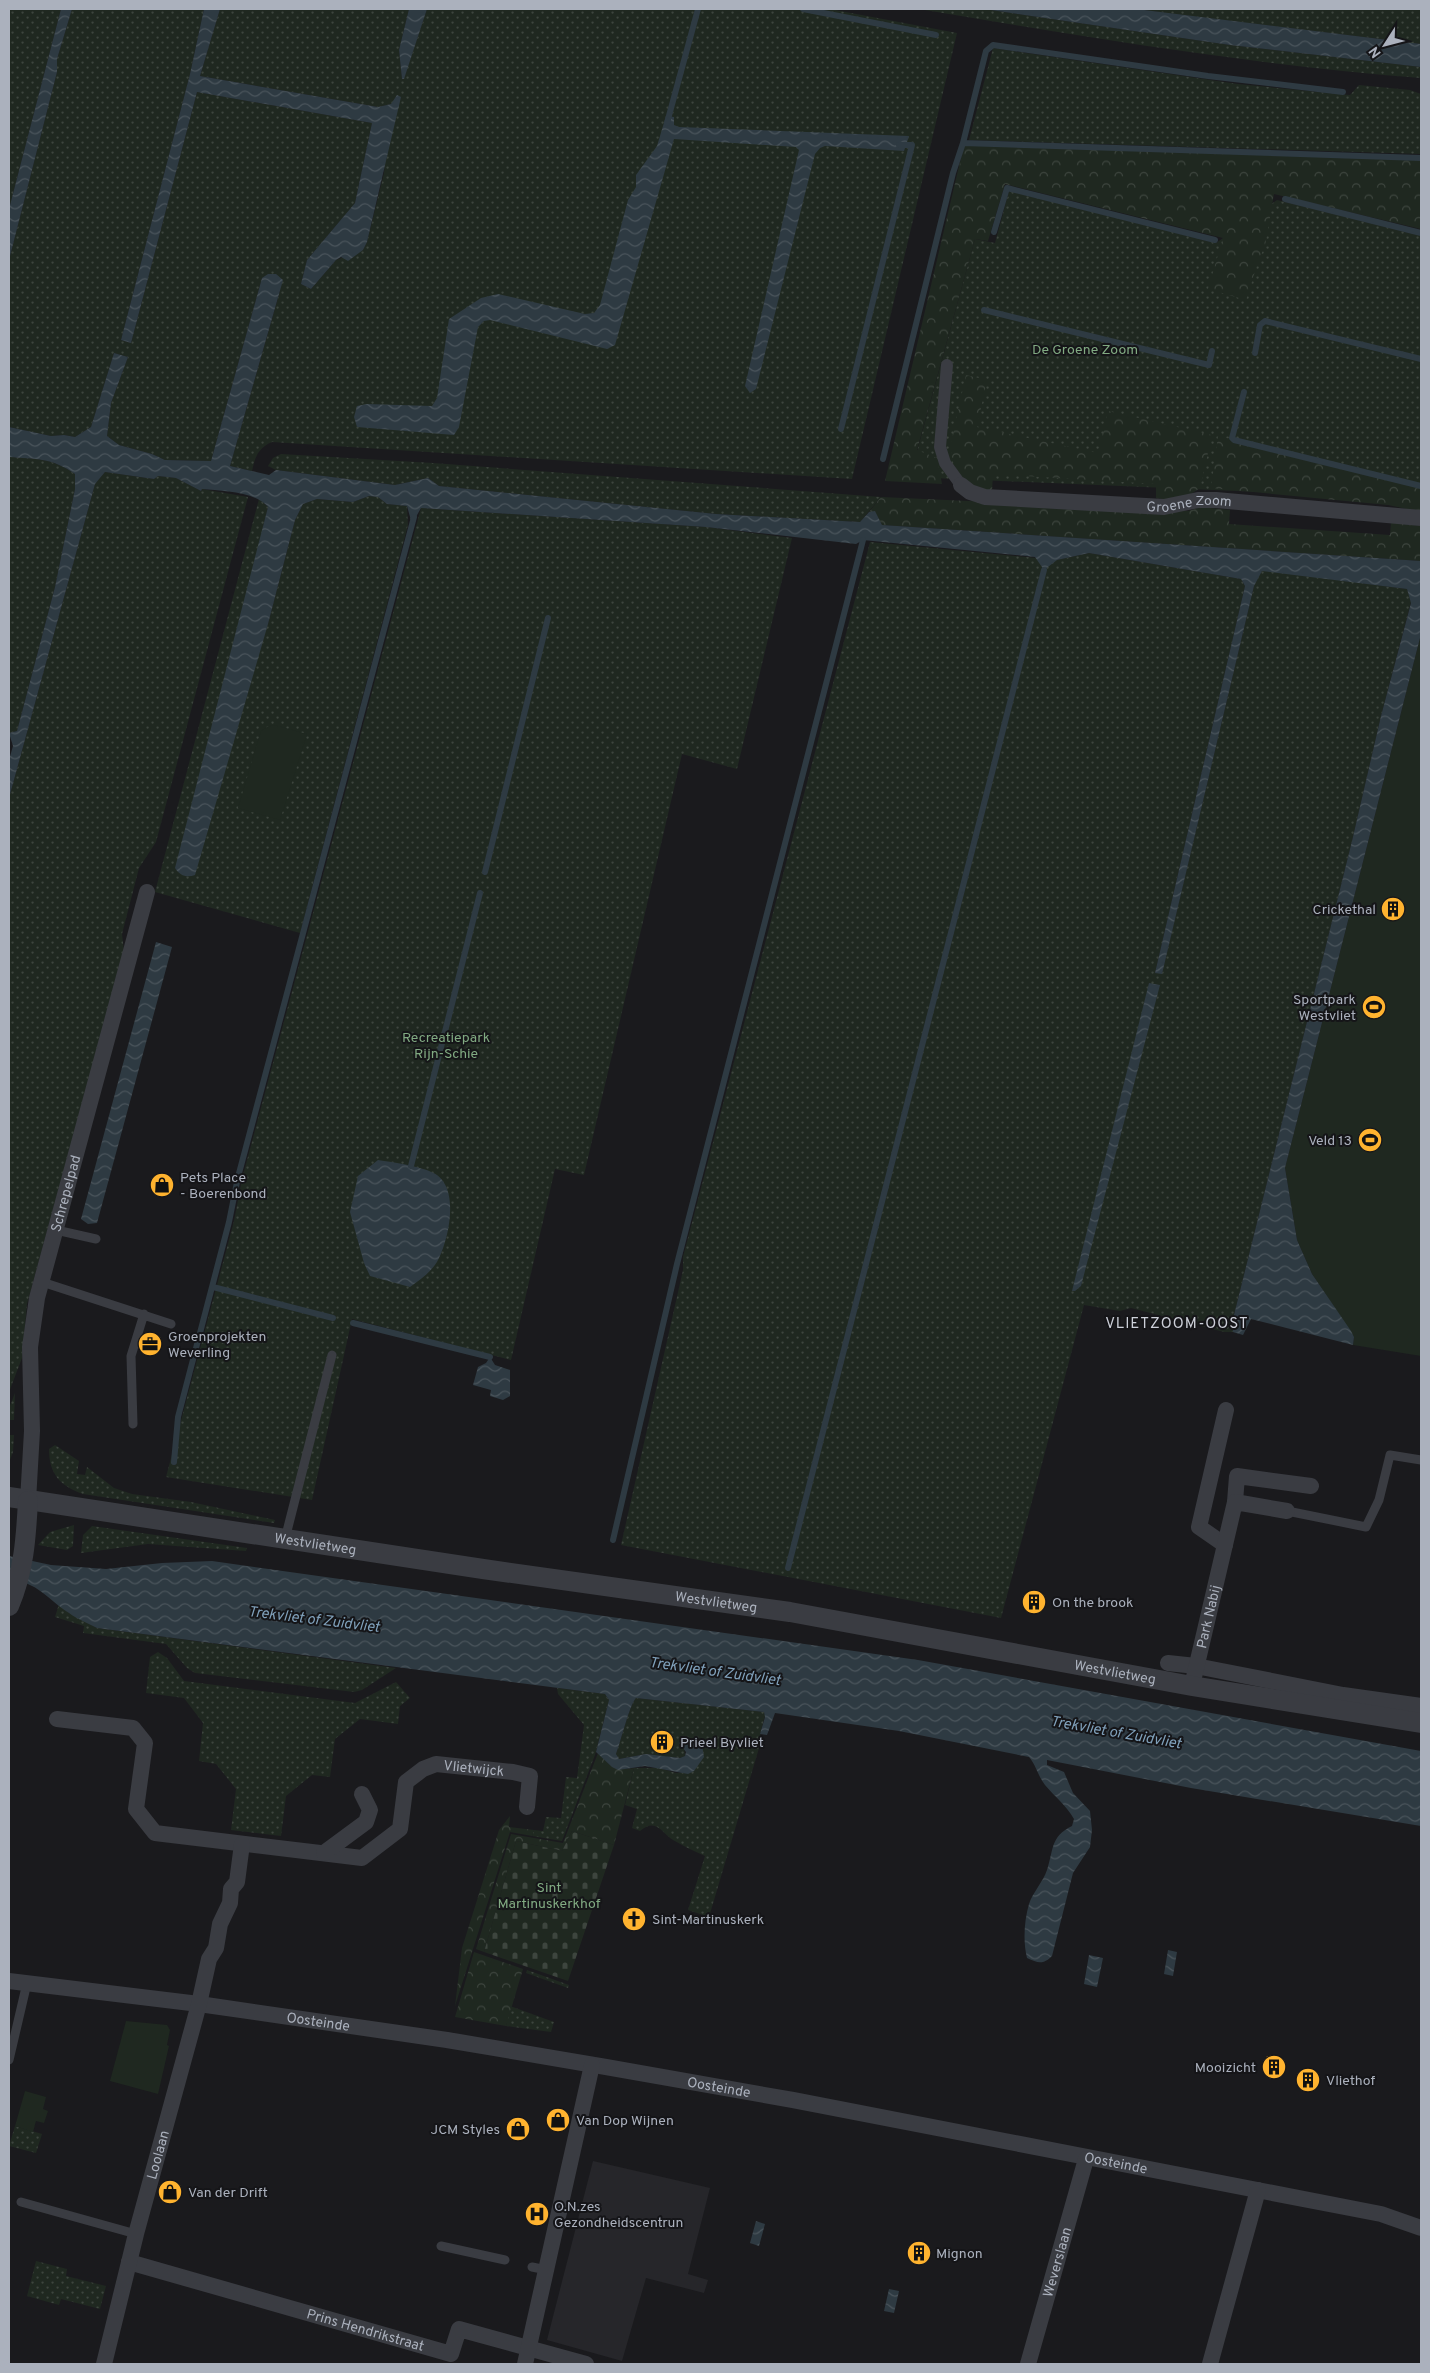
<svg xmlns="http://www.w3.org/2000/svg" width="1430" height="2373" font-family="Overpass,sans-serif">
<defs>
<pattern id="grass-dots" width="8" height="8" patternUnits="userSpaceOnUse" patternTransform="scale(1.25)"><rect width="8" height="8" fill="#1f2820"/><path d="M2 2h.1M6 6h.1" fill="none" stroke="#3d453e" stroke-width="1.8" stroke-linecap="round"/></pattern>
<pattern id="forest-crowns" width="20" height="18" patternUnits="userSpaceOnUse" patternTransform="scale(1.25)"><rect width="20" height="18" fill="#1f2820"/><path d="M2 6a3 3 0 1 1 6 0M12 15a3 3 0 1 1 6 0" fill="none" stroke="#3d453e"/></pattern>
<pattern id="cemetery-stones" width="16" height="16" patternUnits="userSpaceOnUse" patternTransform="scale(1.25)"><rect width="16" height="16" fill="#1f2820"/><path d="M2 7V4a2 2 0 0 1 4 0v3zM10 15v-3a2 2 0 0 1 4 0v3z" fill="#3d453e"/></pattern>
<pattern id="water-waves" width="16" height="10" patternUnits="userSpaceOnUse" patternTransform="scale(1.25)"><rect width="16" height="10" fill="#2e3a42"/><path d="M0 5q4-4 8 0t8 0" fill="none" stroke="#4a545b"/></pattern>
</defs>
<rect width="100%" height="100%" fill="#1a1a1d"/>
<!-- built -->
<path fill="#26262a" d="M593,2161L710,2188L688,2274L708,2280L704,2293L646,2278L622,2361L547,2340Z"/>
<!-- grass -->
<path fill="url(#grass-dots)" d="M9,9H61L9,209Z
M72,9H204L190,74L121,340L131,343L197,92L372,123L355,203L307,260L301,284L311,289L336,260L363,250L367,242L384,173L391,104L378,107L200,76L220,9H409L399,50L402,79L404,78L427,9H830L957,33L852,479L272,442C258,448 255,457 252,471L230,466L280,291L262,278L211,461L165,460L152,454L119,445L107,436L111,403L128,357L114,353L91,427L75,437L64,435L51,436L9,427V260L57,72V59Z
M919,9H984L1230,45L1421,67V78C1253,65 1085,37 919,9Z
M1136,9H1421V44L1166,13Z
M993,48L1238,84L1350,95L1359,85L1410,90L1421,94V154L969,140Z
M1009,191L1216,243L1277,200L1421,234V499L910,477L975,239L995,243Z
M281,454L433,463L881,497L860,522L716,514L439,486L428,478L395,485L276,470L268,466L273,458Z
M9,457C35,459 53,458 75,474V489L55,587L17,731L9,733Z
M105,472L154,479L158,476L176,478L201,491L202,489L248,497L156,842L139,868L122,934L124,951L27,1304L22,1358L9,1392V798L95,484Z
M369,496L378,497L387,504L407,506L408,525L300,933L155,892L259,499L268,507L263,527L268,624L295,520L303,504L317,499L353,502Z
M421,508L706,527L792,538L737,769L682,754L584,1175L555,1169L511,1360L352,1319L312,1500L166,1477L234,1221L242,1179Z
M870,542L1057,560L1089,553L1241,579L1245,586L1155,973H1162L1254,586L1262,570L1407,589L1411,602L1381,716L1352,841L1232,1323L1233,1332H1224L1131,1308L1120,1311L1084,1305L1001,1618L621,1545L683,1270V1257Z
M15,1393L14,1420H9V1408Z
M9,1435H14L13,1452L9,1462Z
M55,1445L79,1461L77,1474L85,1475L87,1467L114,1488L132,1494L191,1502L275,1520L274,1523L83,1494C60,1486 49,1474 49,1449Z
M74,1525L73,1546L67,1550L38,1545L50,1532Z
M92,1526L247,1548L246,1551L148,1544L81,1553L83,1535Z
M59,1604L69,1613L97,1628L396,1668L362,1690L354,1692L195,1673L187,1668L166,1644L83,1633L84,1626L55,1617Z
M158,1652L167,1658L184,1681L355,1703L396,1682L410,1698L400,1706L398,1724L360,1719L335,1739L330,1777L312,1775L286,1796L281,1836L231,1830L236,1789L216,1764L199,1761L203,1723L184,1698L146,1693L150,1657Z
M557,1688L605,1694L609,1700L595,1755L562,1841L532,1836L534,1830L543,1831L546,1817L561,1818L566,1777L577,1778L584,1725L558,1694Z
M636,1698L764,1712L765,1715L760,1734L762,1738L709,1917L688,1910L705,1856C694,1851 683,1846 673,1840C662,1834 657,1817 640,1831L632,1828L637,1809L625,1805L634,1768H659L676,1773L694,1771L684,1747L685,1756L680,1758L646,1754L619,1759L616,1754C621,1741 629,1706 636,1698Z
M527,1970L569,1985L568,1988L526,1973Z
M510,2006L554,2022L551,2032L506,2026Z
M15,2126L42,2134L36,2153L9,2146Z
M36,2261L67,2269L66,2276L106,2286L100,2309L61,2299L59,2305L27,2296Z"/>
<!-- forest -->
<path fill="url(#forest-crowns)" d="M964,145L1421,160V229L1274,194L1265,246L1259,259L1246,300L1208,289L1223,238L1005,184L988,241L975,239L917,450L937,458L942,484L885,481Z
M966,375L987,380L977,427L1098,453L1108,411L1212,435L1200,488C1185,499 1174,501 1156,498V484L993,474L992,491L958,486L950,447Z
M1218,436L1421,486V512L1388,505L1211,488Z
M881,497L1188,511L1201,507L1230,510L1229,524L1390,535L1391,522L1421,526V561L882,525L875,512H869Z
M598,1753C612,1767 614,1771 634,1768L614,1845L572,1831L562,1851L516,1841L484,1952L476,1949L511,1834L563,1843Z
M510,1816L509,1827L534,1830L532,1836L510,1832L455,2006L462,1948L499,1830Z
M474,1952L523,1969L506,2026L455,2017Z"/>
<!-- cemetery -->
<path fill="url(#cemetery-stones)" d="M572,1831L614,1845L568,1981L484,1952L516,1841L562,1851Z"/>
<!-- park -->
<path fill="#1f2820" d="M1421,634V1356L1353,1345L1354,1337L1312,1274L1297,1240L1285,1168Z
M274,725L307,734L280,820L238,808L261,731L267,727Z
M126,2021L167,2025L170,2030L167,2045L169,2046L158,2094L110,2081Z
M25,2091L46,2097L43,2109L48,2111L44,2123L36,2121L33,2132L15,2126Z"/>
<!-- water -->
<path fill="url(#water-waves)" d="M61,9H72L57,59V72L9,260V209Z
M204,9H220L200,76L378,107L391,104L397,95L401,97L367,242L363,250L348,261L341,257L336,260L311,289L301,284L307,260L355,203L372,123L197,92L131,343L121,340L190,74Z
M409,9H427L404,79H402L399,50Z
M984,9H1136L1421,44V67L1230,45Z
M666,116L674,117V125L679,127L909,136L904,151L825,146L820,148L815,154L756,389L750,393L745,386L799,150L796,147L674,139L615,345L607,349L490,320L484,321L478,327L459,427L454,435L357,427L354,417L357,406L367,404L432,406L437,398L449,319L481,298L498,294L585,314L594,313L600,305L628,200L636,187V175L657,146Z
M268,274H276L283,280L230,466L269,475L276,470L395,485L428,478L439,486L716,514L860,522L869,512L875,511L882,525L1421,561V634L1285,1168L1297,1240L1312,1274L1351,1331L1354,1337L1353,1345L1251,1319L1243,1335L1233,1332L1232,1323L1352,841L1381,716L1411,603L1407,589L1262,571L1254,586L1162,974L1155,973L1245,586L1241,579L1089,553L1057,560L1044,570L1035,557L863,540L856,544L706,527L421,508L412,524L407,506L387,504L378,497L369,496L353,502L317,499L303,504L295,520L268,624L195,875C187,878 180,876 175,868L268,507C255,491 222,491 202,489L201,491L176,478L158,476L154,479L105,472L95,484L9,798V760L13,746L9,733L17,731L55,587L75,489V474C53,458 35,459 9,457V427L51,436L64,435L75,437L91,427L114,353L128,357L111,403L107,436L119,445L152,454L165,460L211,461L262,278Z
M156,942L172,947L97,1223L88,1224L81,1219Z
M1149,983L1160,985L1081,1286L1075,1291H1072Z
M378,1160C392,1162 426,1167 437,1175C459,1191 449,1237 439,1258C433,1271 421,1279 410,1287L370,1276L364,1263L350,1212L358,1176Z
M490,1357L495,1365L510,1370V1396L503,1400L490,1396L491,1390L473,1385L478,1367L486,1363Z
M9,1556L51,1565L106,1569L162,1563L212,1561L918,1660L1421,1751V1826L1191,1788L1047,1760V1765L1064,1772L1073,1793L1090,1811L1092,1830L1090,1847L1073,1873L1052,1956C1043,1965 1038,1963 1027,1958C1023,1942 1024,1921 1029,1904C1033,1892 1043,1882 1047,1870C1054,1849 1050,1837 1072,1826L1074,1819C1066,1805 1055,1797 1045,1785C1038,1776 1036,1765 1029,1757L899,1731L775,1713L767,1735L760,1734L765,1717L764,1712L636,1698C629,1706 621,1741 616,1754L619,1759L646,1754L680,1758L685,1756L686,1752L679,1743L683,1736L702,1745L704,1757L694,1771L688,1774L645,1766L618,1770L612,1767L596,1752L609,1700L605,1694L97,1628C88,1623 77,1619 69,1613C46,1598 39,1583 9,1579Z
M1168,1950L1177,1952L1173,1976L1164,1974Z
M1089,1955L1103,1958L1097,1987L1084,1984Z
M756,2221L765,2224L759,2246L750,2243Z
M889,2289L899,2291L894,2313L884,2311Z"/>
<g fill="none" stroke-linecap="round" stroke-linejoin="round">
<!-- stream -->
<path stroke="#2e3a42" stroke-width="6" d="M803,9L936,35
M667,123L698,9
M963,143L986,51L993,45L1208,76L1343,92
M1285,199L1421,233
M994,232L1007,188L1215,240
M984,310L1209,365L1212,351
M1255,353L1260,325L1265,321L1421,359
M1244,392L1232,438L1234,440L1421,486
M841,429L912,145H899
M883,459L953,173L963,143L1421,158
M485,872L548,618
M411,1166L480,893
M213,1287L333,1318
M353,1323L490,1357
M174,1462L178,1417L229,1222L238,1177L414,517
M613,1540L677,1264L863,540
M788,1568L1044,570"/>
<!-- service -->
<path stroke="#3a3c42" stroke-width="9" d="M56,1230L96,1239
M42,1282L171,1324
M133,1424L131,1356L144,1314
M1287,1511L1366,1527L1379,1500L1390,1455L1421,1460
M285,1539L332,1355
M9,2060L27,1983
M21,2202L136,2234
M441,2246L505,2260
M532,2267L547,2270"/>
<!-- pedestrian -->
<path stroke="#3a3c42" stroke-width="12" d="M947,365L940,447L945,463L961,485"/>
<!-- minor -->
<g stroke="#3a3c42" stroke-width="16">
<path id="s1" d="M961,485L970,492L985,497L1164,507L1198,500H1216L1421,518"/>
<path id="s2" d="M28,1501L32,1431L30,1347L37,1298L147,892"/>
<path d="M1235,1502L1237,1476L1311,1486"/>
<path d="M1225,1545L1199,1527L1226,1410"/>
<path d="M1168,1663L1196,1666L1343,1695L1421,1706"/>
<path id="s3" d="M1194,1677L1235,1502L1287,1511"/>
<path id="s4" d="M57,1719L133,1728L145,1743L136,1809L155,1833L362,1858L400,1829L406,1782L423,1769L436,1764L513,1772L530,1776L527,1807"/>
<path d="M324,1853L366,1822L370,1810L362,1794"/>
<path id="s5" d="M9,1981L199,2004L447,2040L606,2067L793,2100L1381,2214L1421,2228"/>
<path id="s6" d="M129,2262L451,2354L459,2329L586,2364"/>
<path id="s7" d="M104,2364L136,2234L199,2004L209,1959L216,1948L220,1924L230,1903L231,1889L237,1882L242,1844"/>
<path d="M525,2364L592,2065"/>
<path id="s8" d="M1028,2364L1086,2159"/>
<path d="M1210,2364L1258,2190"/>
</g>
<!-- tertiary -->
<g stroke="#3a3c42" stroke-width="20">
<path id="s9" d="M9,1497L483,1569L790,1612L1192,1686L1421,1723"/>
<path d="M9,1606C24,1571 26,1538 28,1501"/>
</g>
</g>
<!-- icons -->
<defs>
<g id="building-disc" transform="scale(1.25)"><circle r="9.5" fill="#ffb32f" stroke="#151518"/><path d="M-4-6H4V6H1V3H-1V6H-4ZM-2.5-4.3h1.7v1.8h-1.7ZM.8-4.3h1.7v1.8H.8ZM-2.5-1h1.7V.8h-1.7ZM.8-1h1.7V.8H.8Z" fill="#111"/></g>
<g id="stadium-disc" transform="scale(1.25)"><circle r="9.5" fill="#ffb32f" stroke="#151518"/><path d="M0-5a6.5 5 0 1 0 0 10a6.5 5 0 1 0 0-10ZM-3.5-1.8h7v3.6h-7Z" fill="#111"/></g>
<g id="shop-disc" transform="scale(1.25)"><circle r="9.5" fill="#ffb32f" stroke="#151518"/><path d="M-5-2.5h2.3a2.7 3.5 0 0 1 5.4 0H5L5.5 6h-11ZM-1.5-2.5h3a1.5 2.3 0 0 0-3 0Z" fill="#111"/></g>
<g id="office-disc" transform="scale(1.25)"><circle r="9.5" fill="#ffb32f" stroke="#151518"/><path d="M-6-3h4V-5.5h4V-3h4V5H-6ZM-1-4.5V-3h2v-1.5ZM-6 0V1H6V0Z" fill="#111"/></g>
<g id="church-disc" transform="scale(1.25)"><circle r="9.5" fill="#ffb32f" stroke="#151518"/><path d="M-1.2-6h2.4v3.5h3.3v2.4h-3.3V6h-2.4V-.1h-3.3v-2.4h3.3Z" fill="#111"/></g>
<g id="hospital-disc" transform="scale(1.25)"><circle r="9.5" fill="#ffb32f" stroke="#151518"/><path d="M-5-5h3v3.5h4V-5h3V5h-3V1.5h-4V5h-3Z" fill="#111"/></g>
</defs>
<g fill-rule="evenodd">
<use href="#building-disc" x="1393" y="909"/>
<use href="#stadium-disc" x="1374" y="1007"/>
<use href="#stadium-disc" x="1370" y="1140"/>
<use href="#shop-disc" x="162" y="1185"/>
<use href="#office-disc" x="150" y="1344"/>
<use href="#building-disc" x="1034" y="1602"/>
<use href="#building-disc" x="662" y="1742"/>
<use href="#church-disc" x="634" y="1919"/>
<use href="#building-disc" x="1274" y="2067"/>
<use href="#building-disc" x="1308" y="2080"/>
<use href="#shop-disc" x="558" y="2120"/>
<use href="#shop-disc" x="518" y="2129"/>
<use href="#shop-disc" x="170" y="2192"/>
<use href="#hospital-disc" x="537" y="2214"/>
<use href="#building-disc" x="919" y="2253"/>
</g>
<g text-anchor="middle" stroke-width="4" stroke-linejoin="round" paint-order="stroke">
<!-- park labels -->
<g font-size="14" fill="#81aa82" stroke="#151518">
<text x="1085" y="354">De Groene Zoom</text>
<text x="446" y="1042">Recreatiepark<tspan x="446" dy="16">Rijn-Schie</tspan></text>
<text x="549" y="1892">Sint<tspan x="549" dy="16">Martinuskerkhof</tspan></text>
</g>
<!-- street labels -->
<g font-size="14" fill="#abb1bd" stroke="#151518">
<text dy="5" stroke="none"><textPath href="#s1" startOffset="232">Groene Zoom</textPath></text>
<text dy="5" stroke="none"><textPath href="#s2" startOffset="312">Schrepelpad</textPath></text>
<text dy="5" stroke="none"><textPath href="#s9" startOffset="310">Westvlietweg</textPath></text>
<text dy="5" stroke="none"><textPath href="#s9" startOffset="715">Westvlietweg</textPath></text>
<text dy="5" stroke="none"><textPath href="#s3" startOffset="62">Park Nabij</textPath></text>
<text dy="5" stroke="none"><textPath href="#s9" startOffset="1120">Westvlietweg</textPath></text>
<text dy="5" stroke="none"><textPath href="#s4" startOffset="570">Vlietwijck</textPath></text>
<text dy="5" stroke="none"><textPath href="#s5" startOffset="312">Oosteinde</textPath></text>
<text dy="5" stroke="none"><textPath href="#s5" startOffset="718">Oosteinde</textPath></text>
<text dy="5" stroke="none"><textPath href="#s7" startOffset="216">Loolaan</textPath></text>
<text dy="5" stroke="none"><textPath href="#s5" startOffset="1122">Oosteinde</textPath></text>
<text dy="5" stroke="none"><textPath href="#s8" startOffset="106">Weverslaan</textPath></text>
<text dy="5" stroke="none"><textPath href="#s6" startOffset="246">Prins Hendrikstraat</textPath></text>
</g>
<!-- poi labels -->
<g font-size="14" fill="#abb1bd" stroke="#151518" text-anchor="start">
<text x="1376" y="914" text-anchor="end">Crickethal</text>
<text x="1356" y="1004" text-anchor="end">Sportpark<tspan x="1356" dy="16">Westvliet</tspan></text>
<text x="1352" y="1145" text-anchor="end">Veld 13</text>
<text x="180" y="1182">Pets Place<tspan x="180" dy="16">- Boerenbond</tspan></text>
<text x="168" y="1341">Groenprojekten<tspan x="168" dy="16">Weverling</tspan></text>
<text x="1052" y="1607">On the brook</text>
<text x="680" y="1747">Prieel Byvliet</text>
<text x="652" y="1924">Sint-Martinuskerk</text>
<text x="1256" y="2072" text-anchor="end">Mooizicht</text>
<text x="1326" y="2085">Vliethof</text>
<text x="576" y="2125">Van Dop Wijnen</text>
<text x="500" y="2134" text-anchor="end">JCM Styles</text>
<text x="188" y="2197">Van der Drift</text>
<text x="554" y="2211">O.N.zes<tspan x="554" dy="16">Gezondheidscentrun</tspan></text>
<text x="936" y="2258">Mignon</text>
</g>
<!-- neighbourhood labels -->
<g font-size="15" letter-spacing="1" fill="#cdd0d9" stroke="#151518">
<text x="1177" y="1328">VLIETZOOM-OOST</text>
</g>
<!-- water labels -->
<g font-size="15" font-style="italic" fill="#80a1bb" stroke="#151518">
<text transform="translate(314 1619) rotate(7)" y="5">Trekvliet of Zuidvliet</text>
<text transform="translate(715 1671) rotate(8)" y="5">Trekvliet of Zuidvliet</text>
<text transform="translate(1116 1732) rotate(10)" y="5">Trekvliet of Zuidvliet</text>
</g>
</g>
<!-- border -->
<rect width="1430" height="2373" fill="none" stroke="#abb1bd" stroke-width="20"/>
<!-- north arrow -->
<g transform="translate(1385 45) rotate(234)" stroke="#151518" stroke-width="4" paint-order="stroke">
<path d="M0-4L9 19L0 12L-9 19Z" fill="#abb1bd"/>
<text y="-8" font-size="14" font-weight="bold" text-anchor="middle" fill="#abb1bd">N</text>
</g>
</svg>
